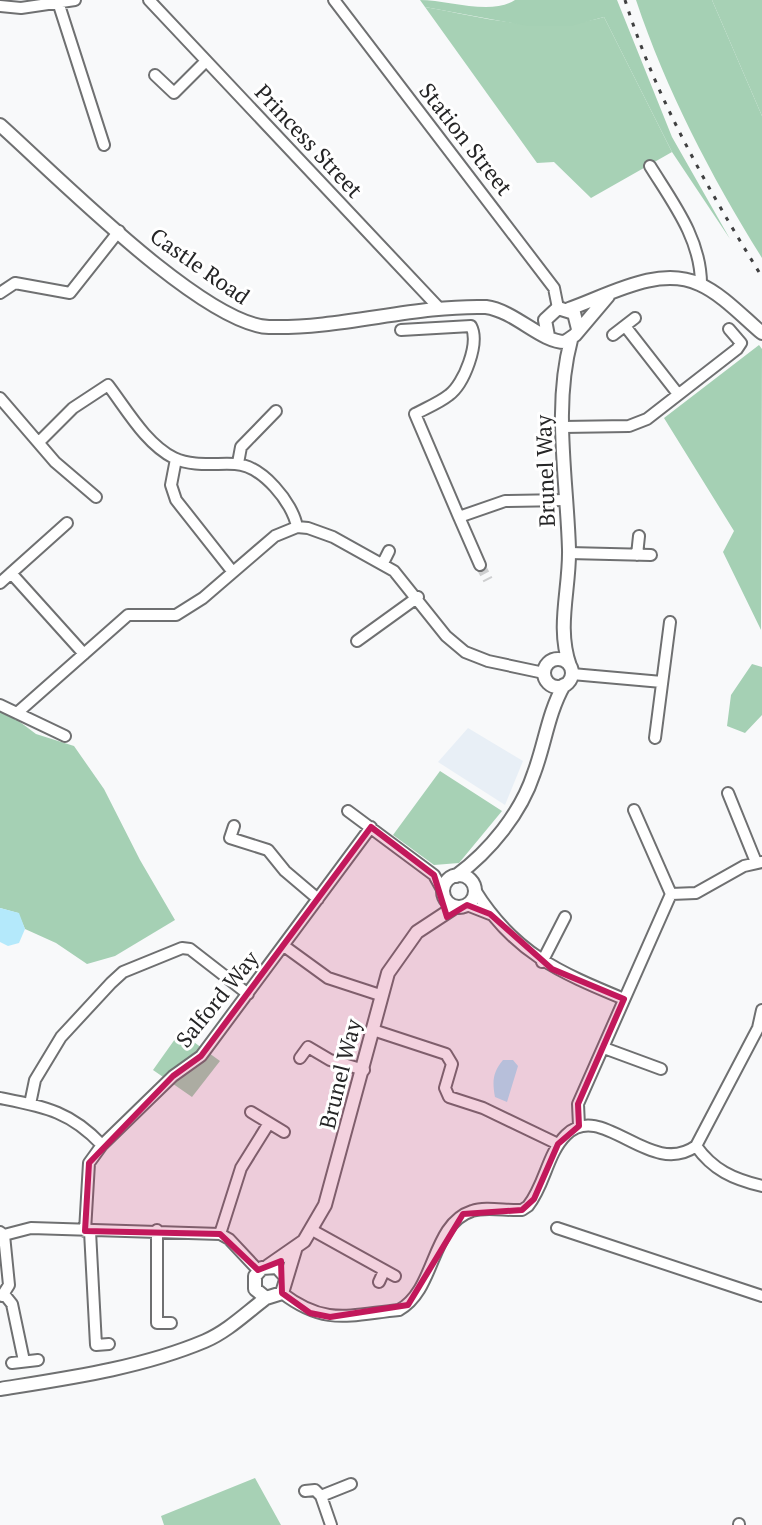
<svg xmlns="http://www.w3.org/2000/svg" width="762" height="1525" font-family="'PT Serif',serif">
<rect width="100%" height="100%" fill="#f8f9fa"/>
<!-- built -->
<path fill="#e8eff6" d="M468,728L523,761L505,805L438,762Z"/>
<!-- green -->
<path fill="#a7d1b5" d="M712,0H762V116Z
M425,7C487,18 542,35 604,17L672,152L591,198L554,162L537,163Z
M440,771L502,811L459,863L434,865L393,835Z
M180,1032L220,1061L192,1097L153,1070Z
M255,1478L281,1525H164L161,1516Z"/>
<!-- forest -->
<path fill="#a5d0b4" d="M420,0C448,0 491,16 515,0H617L672,137L730,239L672,152L604,17L571,26H528L425,7Z
M636,0H712L762,116V258C712,178 666,90 636,0Z
M759,345L762,349L761,630L723,552L734,531L664,418Z
M752,664L762,667V715L745,733L727,726L731,695Z
M0,707L36,734L74,746L104,789L140,860L175,920L115,956L87,964L56,943L25,929L18,913L0,908Z"/>
<!-- water -->
<path fill="#b4e9fb" d="M0,908L19,913L25,929L19,943L8,946L0,942Z
M503,1060H513L518,1066L507,1102L495,1097C492,1081 493,1072 503,1060Z"/>
<g fill="none" stroke-linecap="round" stroke-linejoin="round">
<!-- minor-tunnel -->
<path stroke="#cecfd0" stroke-width="10" stroke-dasharray="10 5" stroke-linecap="butt" d="M480,565L488,580"/>
<!-- minor casing -->
<g stroke="#6f7071" stroke-width="14">
<path id="minor" d="M149,0L440,309
M334,0L554,288L558,308
M59,5L104,145
M0,6L21,8L75,0
M155,75L174,93L206,61
M650,166C673,203 701,239 701,284
M0,293L15,283L70,293L119,231
M625,326L678,394
M401,330L471,326C480,343 464,384 449,395C439,403 426,408 415,414L459,517L505,501L566,500
M613,335L635,318
M0,398L55,462L96,497
M563,427L629,426L647,419L737,349L741,343L729,329
M39,442L73,408L108,385C127,410 146,444 174,458C193,467 215,463 235,464C262,465 293,503 297,527
M176,459L171,485L176,500L232,571
M238,463L241,447L276,411
M459,517L480,565
M569,553L651,555
M637,555L639,536
M383,563L389,551
M11,573L84,654
M0,583L67,523
M357,641L418,597
M572,674L662,682
M0,705L65,736
M17,713L128,615H176L203,598L275,536L297,527L308,528L333,537L394,571L446,636L465,652L488,661L544,673
M655,738L670,622
M728,793L756,862
M634,810L671,894
M348,811L434,875L443,891
M234,826L230,838L268,850L285,871L318,899
M475,890C514,953 559,972 624,999
M671,894L696,893L744,866L762,862
M467,905L490,914
M284,946L328,978L380,995
M542,962L565,917
M373,1030L446,1054L452,1064L445,1088L449,1097L483,1108L558,1144
M604,1048L661,1069
M300,1058L308,1047L330,1060L364,1070
M0,1098C45,1107 70,1111 102,1145
M30,1104L35,1080L61,1037L111,983L123,972L182,948L190,949L248,994
M251,1112L284,1132
M579,1126L578,1104L671,894
M696,1146C713,1170 733,1179 762,1186
M557,1228L762,1296
M157,1230V1323H171
M312,1230L395,1276
M85,1231L89,1163L102,1145L173,1076L201,1056L371,827
M90,1231L96,1345L109,1344
M0,1232L4,1235L31,1228L220,1234L229,1239L258,1270
M220,1234L241,1168L269,1123
M379,1282L384,1271
M282,1293C325,1326 349,1315 399,1310C436,1290 431,1224 472,1211C486,1206 506,1211 522,1210L528,1206C545,1185 547,1154 566,1135C602,1099 650,1179 696,1146L758,1028L762,1010
M4,1294L12,1304L24,1361
M2,1296L9,1285L4,1235
M12,1363L38,1360
M305,1491L315,1490L321,1496
M331,1525L321,1496L351,1484
M739,1525V1524"/>
</g>
<!-- tertiary casing -->
<g stroke="#6f7071" stroke-width="16">
<path id="tertiary" d="M0,125C53,172 203,325 269,327C341,329 414,305 486,307C515,311 541,342 565,342L575,335L608,296
M569,309C607,296 658,265 699,284C722,294 743,317 762,333
M548,336L545,320L558,308L574,313L578,329
M544 673a14 14 0 1 1 28 0a14 14 0 1 1-28 0Z
M570,666C556,627 570,589 569,549C567,480 553,407 571,340
M443 891a16 16 0 1 1 32 0a16 16 0 1 1-32 0Z
M456,876C490,851 521,813 534,773C545,744 548,713 564,685
M268,1266L304,1241L325,1205L388,973L417,932L455,907
M285,1276L277,1267L262,1268L255,1276V1289L266,1298L282,1293L295,1250
M0,1389C69,1378 141,1368 205,1341C228,1331 246,1313 266,1298"/>
</g>
<!-- minor -->
<use href="#minor" stroke="#fff" stroke-width="10"/>
<!-- tertiary -->
<use href="#tertiary" stroke="#fff" stroke-width="12"/>
<!-- rail -->
<path stroke="#404041" stroke-width="3" stroke-dasharray="4 8" stroke-linecap="butt" d="M625,0C656,99 708,189 762,277"/>
</g>
<!-- marked area -->
<path fill="#c2185b" fill-opacity="0.2" stroke="#c2185b" stroke-width="6" stroke-linejoin="round" d="M371,827L434,875L447,917L467,905L490,914L552,969L624,999L578,1104L579,1126L558,1144L534,1199L522,1210L463,1214L408,1305L330,1317L310,1313L282,1293L281,1261L258,1270L220,1234L85,1231L89,1163L173,1076L201,1056Z"/>
<g text-anchor="middle" stroke-width="6" stroke-linejoin="round" paint-order="stroke">
<!-- street labels -->
<g font-size="22" fill="#252526" stroke="#fff">
<text transform="translate(466 139) rotate(52)" y="8">Station Street</text>
<text transform="translate(309 141) rotate(47)" y="8">Princess Street</text>
<text transform="translate(200 266) rotate(35)" y="8">Castle Road</text>
<text transform="translate(545 471) rotate(-92)" y="8">Brunel Way</text>
<text transform="translate(217 999) rotate(-51)" y="8">Salford Way</text>
<text transform="translate(340 1074) rotate(-76)" y="8">Brunel Way</text>
</g>
</g>
</svg>
